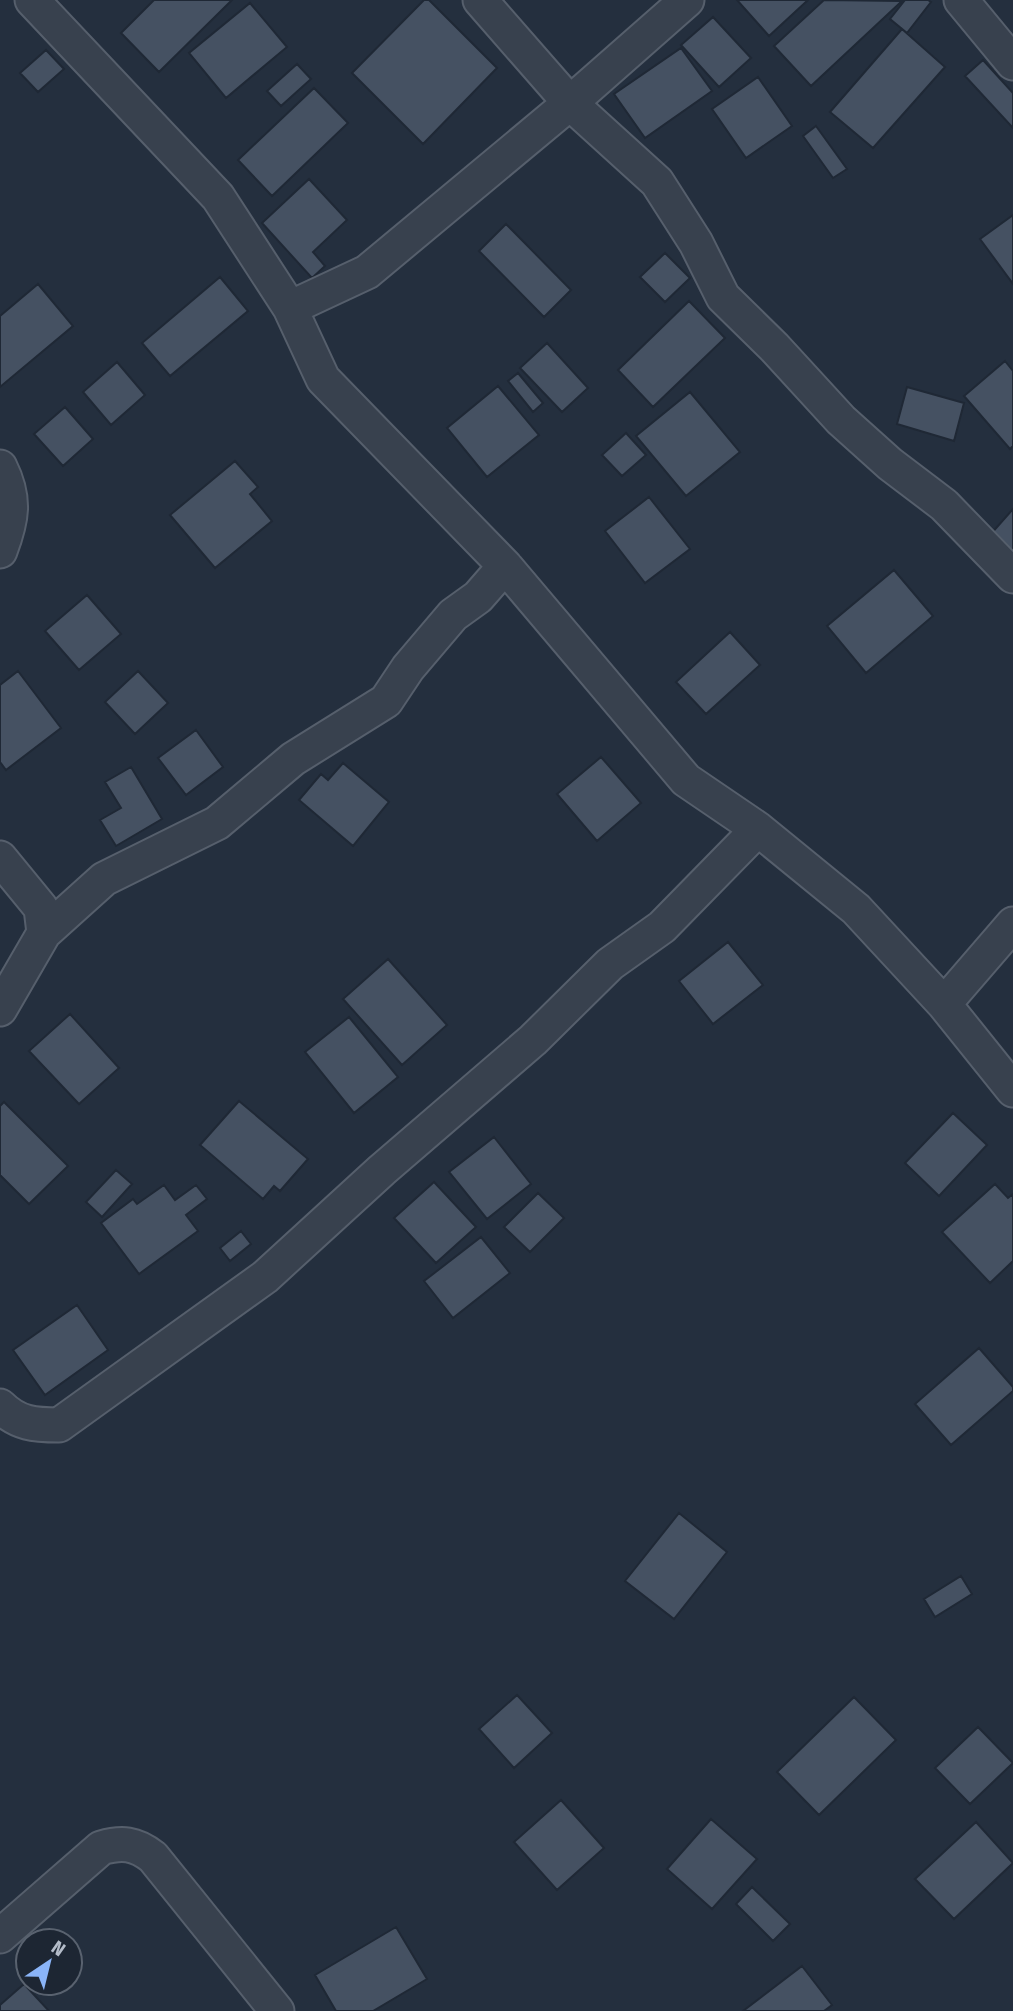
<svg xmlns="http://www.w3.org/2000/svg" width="1013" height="2011" font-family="'Fira Sans Condensed',sans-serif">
<rect width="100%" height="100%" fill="#242f3e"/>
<!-- building -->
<path fill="#455162" stroke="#1f2835" stroke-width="2" d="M154,0H232L159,72L121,33Z
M424,0H429L497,68L423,144L352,73Z
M737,0H808L769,36Z
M824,0L902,1L811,86L774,46Z
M905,0H928L931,2L907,33L890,19Z
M250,3L287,47L226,98L189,53Z
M713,17L751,58L719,87L681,45Z
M902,29L945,67L873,148L830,112Z
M681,48L712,91L645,138L614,94Z
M46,50L64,69L38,92L20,73Z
M983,60L1013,93V128L965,76Z
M297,64L311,79L281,106L267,91Z
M758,77L792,126L746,158L712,109Z
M314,88L348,123L272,196L238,160Z
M816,126L847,169L833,178L803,136Z
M309,179L347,220L313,252L325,266L312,278L262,223Z
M1013,215V284L980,239Z
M506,224L571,290L544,317L479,251Z
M665,253L690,278L665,302L640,277Z
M220,277L248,311L170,376L142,343Z
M38,284L73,326L0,387V316Z
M689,301L725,338L653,407L618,370Z
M547,343L588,388L562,412L520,368Z
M1005,361L1013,371V446L1010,449L964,396Z
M117,362L145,395L111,425L83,392Z
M518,373L543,403L533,412L508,381Z
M498,386L539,435L487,477L447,428Z
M907,387L964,403L954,441L897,424Z
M690,392L740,452L686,496L636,436Z
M65,407L93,439L63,466L34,434Z
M626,433L646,455L622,476L602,455Z
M235,461L258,487L250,494L272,521L215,568L170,515Z
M649,497L690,549L645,583L605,531Z
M1013,509V555L990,535Z
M894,570L933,616L866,673L827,626Z
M87,595L121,634L79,670L45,631Z
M730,632L760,665L706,714L676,682Z
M18,671L61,728L6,770L0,762V685Z
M138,671L168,703L135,734L105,702Z
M196,730L223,767L186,795L158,758Z
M601,757L641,803L597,841L557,794Z
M343,763L389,802L353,846L299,800L321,774L328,780Z
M131,767L162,819L116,846L100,820L121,808L105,782Z
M728,942L763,985L713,1024L679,981Z
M388,959L447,1025L402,1065L343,999Z
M70,1014L119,1068L79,1104L29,1051Z
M349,1017L398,1077L354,1113L305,1052Z
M239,1101L308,1159L280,1191L274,1186L263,1199L200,1145Z
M4,1102L68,1166L29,1204L0,1175V1106Z
M953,1113L987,1145L939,1196L905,1163Z
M494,1137L531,1184L487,1219L449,1172Z
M116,1170L132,1184L102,1217L86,1202Z
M434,1182L476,1227L436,1263L394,1218Z
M995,1184L1008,1198L1013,1194V1261L990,1283L942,1232Z
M164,1185L175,1200L196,1185L207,1199L186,1215L198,1231L139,1274L101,1223L133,1199L137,1204Z
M538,1193L564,1218L530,1252L504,1227Z
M241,1231L251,1244L230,1261L220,1248Z
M481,1237L510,1273L453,1318L424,1281Z
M77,1305L108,1350L45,1395L13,1350Z
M979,1348L1013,1387V1391L951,1445L915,1404Z
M679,1513L727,1552L674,1619L625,1581Z
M961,1576L972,1594L935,1617L924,1599Z
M517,1695L552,1733L514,1768L479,1729Z
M854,1697L896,1740L819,1815L777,1772Z
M978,1727L1013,1763L970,1804L935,1768Z
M561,1800L604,1848L557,1890L514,1842Z
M711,1819L757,1859L712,1909L667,1869Z
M976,1822L1013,1863L954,1919L915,1879Z
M752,1887L790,1924L773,1941L736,1904Z
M396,1927L427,1979L373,2011H336L315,1975Z
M802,1966L832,2005L824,2011H743Z
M24,1984L49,2011H0V2005Z"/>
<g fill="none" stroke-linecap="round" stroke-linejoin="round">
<!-- minor casing -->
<g stroke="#565f6c" stroke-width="37">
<path id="minor" d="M32,0L218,197L290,308L323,379L505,566L686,780L758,829L856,909L944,1004L1013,1090
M480,0L570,103L657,182L696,243L723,297L774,347L841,420L890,464L944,505L1013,576
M961,0L1013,63
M290,308L367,272L570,103L687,0
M0,467C16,499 12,519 0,551
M0,858L41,908L44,933L0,1009
M44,933L104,879L217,823L293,759L386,701L408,668L453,615L478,597L505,566
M944,1004L1013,924
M0,1406C18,1424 35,1425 59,1425L265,1277L382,1170L533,1040L610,964L662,927L758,829
M0,1936L101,1848C122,1842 135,1843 153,1857L277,2011"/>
</g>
<!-- minor -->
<use href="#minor" stroke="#38414e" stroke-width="33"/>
</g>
<!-- north arrow -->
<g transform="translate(49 1962) rotate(35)"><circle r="33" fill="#1d2633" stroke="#59626f" stroke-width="2"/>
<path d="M0-5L12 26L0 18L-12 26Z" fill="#8ab4f8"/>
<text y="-10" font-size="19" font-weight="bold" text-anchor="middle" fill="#b4bcc9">N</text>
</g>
</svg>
